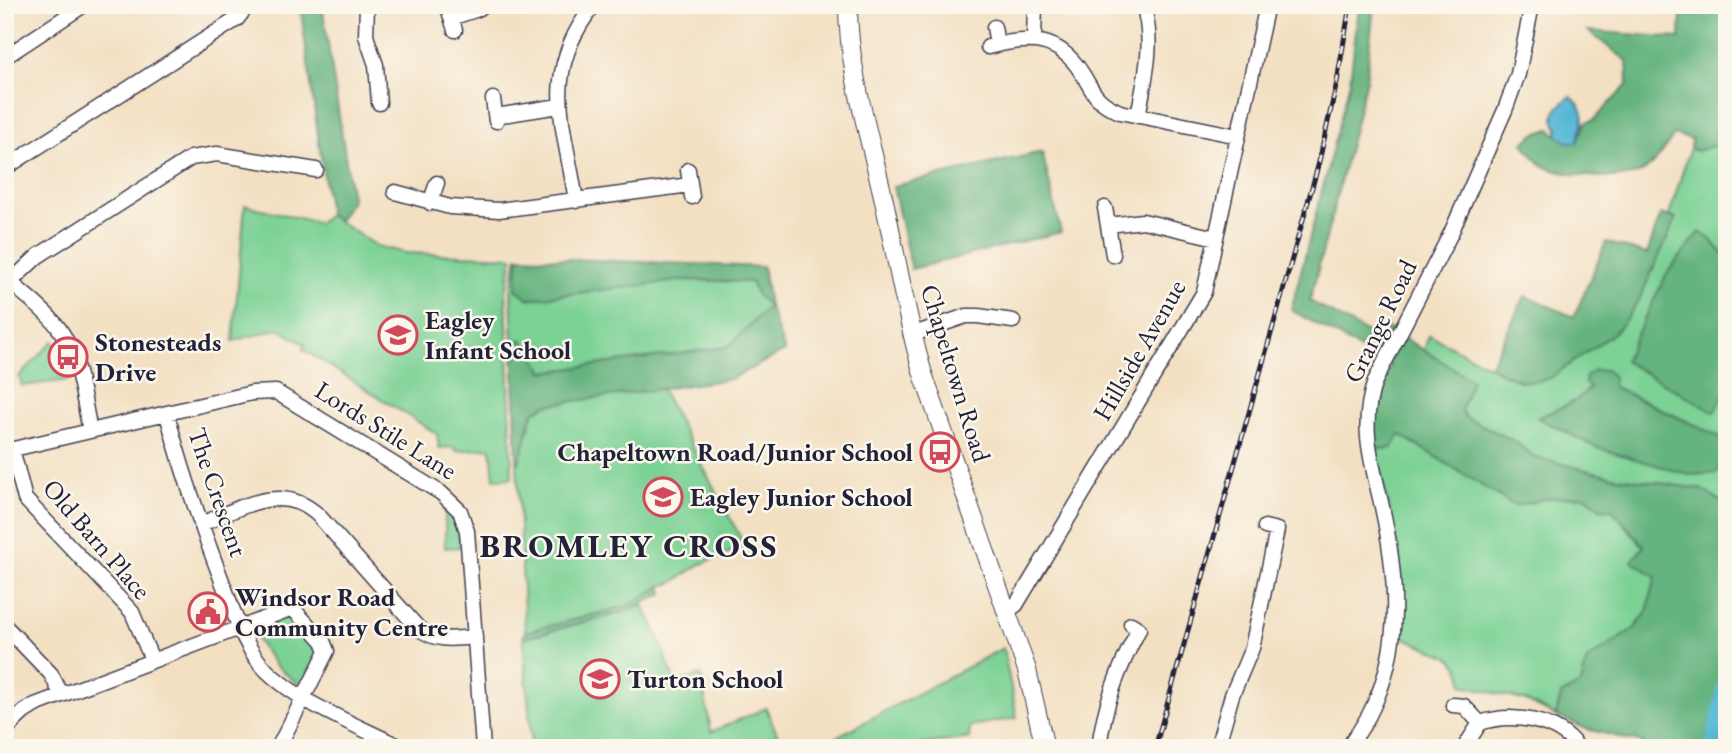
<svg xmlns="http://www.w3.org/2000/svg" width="1732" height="753" font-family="'EB Garamond',serif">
<rect width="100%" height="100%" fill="#fbf7ec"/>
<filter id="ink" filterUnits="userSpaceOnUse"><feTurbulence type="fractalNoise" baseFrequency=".0143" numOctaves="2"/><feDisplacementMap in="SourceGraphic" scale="14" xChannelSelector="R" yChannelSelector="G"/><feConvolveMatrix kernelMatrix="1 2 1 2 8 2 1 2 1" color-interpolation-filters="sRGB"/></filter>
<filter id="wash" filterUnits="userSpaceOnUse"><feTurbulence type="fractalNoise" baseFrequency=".00686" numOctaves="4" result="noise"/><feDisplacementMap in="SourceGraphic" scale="28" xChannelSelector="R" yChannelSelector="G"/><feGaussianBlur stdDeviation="1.57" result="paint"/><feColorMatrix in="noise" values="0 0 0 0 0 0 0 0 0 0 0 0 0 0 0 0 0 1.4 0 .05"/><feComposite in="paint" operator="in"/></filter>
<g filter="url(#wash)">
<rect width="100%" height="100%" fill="#f3e0c3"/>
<!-- green -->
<path fill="#7cd194" stroke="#4f7a68" stroke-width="2" fill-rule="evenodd" d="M1726,141L1727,258L1710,239L1714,411L1727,390V505L1700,489L1611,476L1533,457L1516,442L1465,417L1424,350L1429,335L1518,381L1550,378L1676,219L1669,216L1690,148L1696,151ZM1613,387L1621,390L1722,438L1539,417L1576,401L1590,388Z
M245,205L319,223L329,215L376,246L406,253L513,257L506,291L512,478L494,479L491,448L456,451L455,447L439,448L437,434L303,349L305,344L278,329L233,341Z
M517,257H519L516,289L686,280L751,282L757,295L769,306L728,347L544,372L523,340L513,341L511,292Z
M53,341L62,352L70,380L22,386L19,377Z
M661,388L745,546L699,565L672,583L661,586L628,606L525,632L517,463H519L533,413L546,405Z
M1399,434L1515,506L1549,498L1586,496L1600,508L1612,509L1644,547L1656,577L1647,612L1634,629L1587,660L1581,684L1561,695L1556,716L1526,701L1463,685C1463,673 1458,664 1449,657L1400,636L1402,608L1399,552L1375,449L1392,448Z
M445,507L458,527L460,547L445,548Z
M643,605L656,631L675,683L701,675L711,732L766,708L783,748H532L523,638L627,611Z
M286,613L322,654L302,687L275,665L249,629Z
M1003,648L1017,718L970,726L969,738L896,748H816Z"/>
<!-- forest -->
<path fill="#65b37e" stroke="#446a5c" stroke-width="2" d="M300,5H322L352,200L338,221L329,215Z
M1359,5H1374L1366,81L1310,301L1371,335L1386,327L1472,380L1461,410L1465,417L1516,442L1533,457L1611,476L1700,489L1727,505V748H1642L1643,743L1587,729L1556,716L1561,695L1581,684L1587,660L1634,629L1647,612L1656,577L1632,561L1644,546L1612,509L1600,508L1586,496L1549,498L1515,506L1400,435L1392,448L1375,449L1373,408L1378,391L1391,366L1291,310L1350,81Z
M1665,5H1727V142L1696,151L1690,148L1692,139L1674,135C1665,149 1656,163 1642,172C1625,182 1556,176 1541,164C1534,158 1528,150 1523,143L1535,134L1550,129L1557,135L1579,137L1585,123L1594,120L1628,84L1627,61L1588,31L1680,38L1681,14Z
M1042,152L1061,232L911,269L893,186Z
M1661,214L1676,219L1640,298L1628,317L1614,333L1550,378C1524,387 1513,378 1490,366L1525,296L1574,317L1606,242L1647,254Z
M1700,232L1710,239L1727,258V390L1714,412L1624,361L1667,273Z
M519,257L763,267L769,306L785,351L731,379L546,405L533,413L519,463H517L513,341L523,340L544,372L728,347L769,306L757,295L751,282L686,280L529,299L516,289Z
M1595,370H1606L1614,378L1613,387L1722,438L1723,461L1717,473L1689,475L1598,448L1538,418L1575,401L1590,388L1585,383L1586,376Z
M661,586L663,594L627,611L523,638L525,632L627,606Z"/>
<!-- water -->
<path fill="#56b8d5" stroke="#3c6d88" stroke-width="2" d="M1571,96C1593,118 1580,120 1578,142H1567L1557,135L1558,128C1547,112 1561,105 1571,96Z"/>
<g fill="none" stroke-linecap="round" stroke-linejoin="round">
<!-- river -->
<path stroke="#56b8d5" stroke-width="18" d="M1714,748L1727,684"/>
</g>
</g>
<g filter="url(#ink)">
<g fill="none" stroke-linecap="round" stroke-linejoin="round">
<!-- minor casing -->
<g stroke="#413e4f" stroke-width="17">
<path id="minor" d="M367,5L366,36L376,65L379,103
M447,5L455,30
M451,18L478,9L484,5
M994,27L997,44
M1034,39L1035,5
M988,47C1021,38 1053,34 1077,66C1094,89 1090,99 1120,112L1238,136
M5,57L84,5
M493,99L496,121
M496,116L559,106
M1138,116C1145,78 1155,43 1143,5
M5,168L237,19L244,10L245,5
M688,170L692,197
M395,192L450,207L499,210L690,185
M576,201C565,126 539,74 594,5
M430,203L437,183
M1105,208L1113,255
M1108,225L1143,221L1216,238
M10,282C26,296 45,310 58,327C79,355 83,398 90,431
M5,287L38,256L191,158L217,154L316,170
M911,335L966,316H978L1013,321
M167,414C182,471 201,526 222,581C234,612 243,647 267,671C302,705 359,726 402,748
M12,449L25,499L132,612L152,660
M5,451L252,393L276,392L441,493L460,511L467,531L483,748
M201,524C240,509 281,481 318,515L418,628C437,642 453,639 475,637
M1007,611L1016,605L1204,292L1267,5
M5,626L51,674L61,694
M1453,705L1464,706L1480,723
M5,730L24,712L35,705L290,609L296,612L323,641L327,651L278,748
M1099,748C1104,704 1119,668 1139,629L1131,624
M1217,748L1232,695L1252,648L1277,530L1265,527
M1348,748C1356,736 1365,724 1371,711C1403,647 1397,574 1382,507C1372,461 1359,427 1375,381L1451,233L1505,110L1518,74L1532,5
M1464,748L1480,723C1511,712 1558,719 1578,748"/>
</g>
<!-- major casing -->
<g stroke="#413e4f" stroke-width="20">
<path id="major" d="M848,5C848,71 870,137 884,201C897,259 906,317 923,374L1027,670L1045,748"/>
</g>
<!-- minor -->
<use href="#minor" stroke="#fff" stroke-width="14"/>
<!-- major -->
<use href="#major" stroke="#fff" stroke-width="18"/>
<!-- rail casing -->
<g stroke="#22223b" stroke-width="5">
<path id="rail" d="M1155,748L1318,166L1337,82L1350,5"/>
</g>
<!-- rail -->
<use href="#rail" stroke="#fbf7ec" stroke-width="2.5" stroke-dasharray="8" stroke-linecap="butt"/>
</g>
</g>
<!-- icons -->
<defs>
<g id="school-ring" transform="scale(2.0125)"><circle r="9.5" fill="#fbf7ec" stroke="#d1495b" stroke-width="1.5"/><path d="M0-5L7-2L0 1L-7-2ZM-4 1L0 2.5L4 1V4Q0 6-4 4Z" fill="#d1495b"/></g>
<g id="bus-ring" transform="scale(2.0125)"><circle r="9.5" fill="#fbf7ec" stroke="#d1495b" stroke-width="1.5"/><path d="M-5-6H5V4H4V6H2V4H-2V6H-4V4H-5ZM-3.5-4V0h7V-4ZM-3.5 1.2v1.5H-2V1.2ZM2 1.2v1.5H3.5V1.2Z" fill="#d1495b"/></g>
<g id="civic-ring" transform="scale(2.0125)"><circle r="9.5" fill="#fbf7ec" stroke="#d1495b" stroke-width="1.5"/><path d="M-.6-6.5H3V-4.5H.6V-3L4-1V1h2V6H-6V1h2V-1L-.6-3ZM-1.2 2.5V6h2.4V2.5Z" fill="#d1495b"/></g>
</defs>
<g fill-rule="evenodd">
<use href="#school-ring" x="398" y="335"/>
<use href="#bus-ring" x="68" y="357"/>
<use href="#bus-ring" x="940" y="452"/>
<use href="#school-ring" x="663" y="497"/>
<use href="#civic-ring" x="208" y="612"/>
<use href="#school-ring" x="600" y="679"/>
</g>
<g text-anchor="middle" stroke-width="5" stroke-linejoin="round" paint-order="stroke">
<!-- poi labels -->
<g font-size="26" font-weight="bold" fill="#22223b" stroke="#fbf7ec" text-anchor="start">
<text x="425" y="329">Eagley<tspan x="425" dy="30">Infant School</tspan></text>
<text x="95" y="351">Stonesteads<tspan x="95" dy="30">Drive</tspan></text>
<text x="913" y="461" text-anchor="end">Chapeltown Road/Junior School</text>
<text x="690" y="506">Eagley Junior School</text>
<text x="235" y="606">Windsor Road<tspan x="235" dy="30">Community Centre</tspan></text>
<text x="627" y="688">Turton School</text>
</g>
<!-- street labels -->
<g font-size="26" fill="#22223b" stroke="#fbf7ec">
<text transform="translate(1380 321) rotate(-64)" y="9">Grange Road</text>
<text transform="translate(1139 350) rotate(-60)" y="9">Hillside Avenue</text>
<text transform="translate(956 373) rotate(73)" y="9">Chapeltown Road</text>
<text transform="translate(386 430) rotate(32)" y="9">Lords Stile Lane</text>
<text transform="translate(218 492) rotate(71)" y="9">The Crescent</text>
<text transform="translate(97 539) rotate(49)" y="9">Old Barn Place</text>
</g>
<!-- district labels -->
<g font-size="33" font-weight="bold" letter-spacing="2" fill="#22223b" stroke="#fbf7ec">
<text x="629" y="557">BROMLEY CROSS</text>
</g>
</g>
<!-- margin -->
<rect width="1732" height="753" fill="none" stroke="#fbf7ec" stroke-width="28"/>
</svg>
